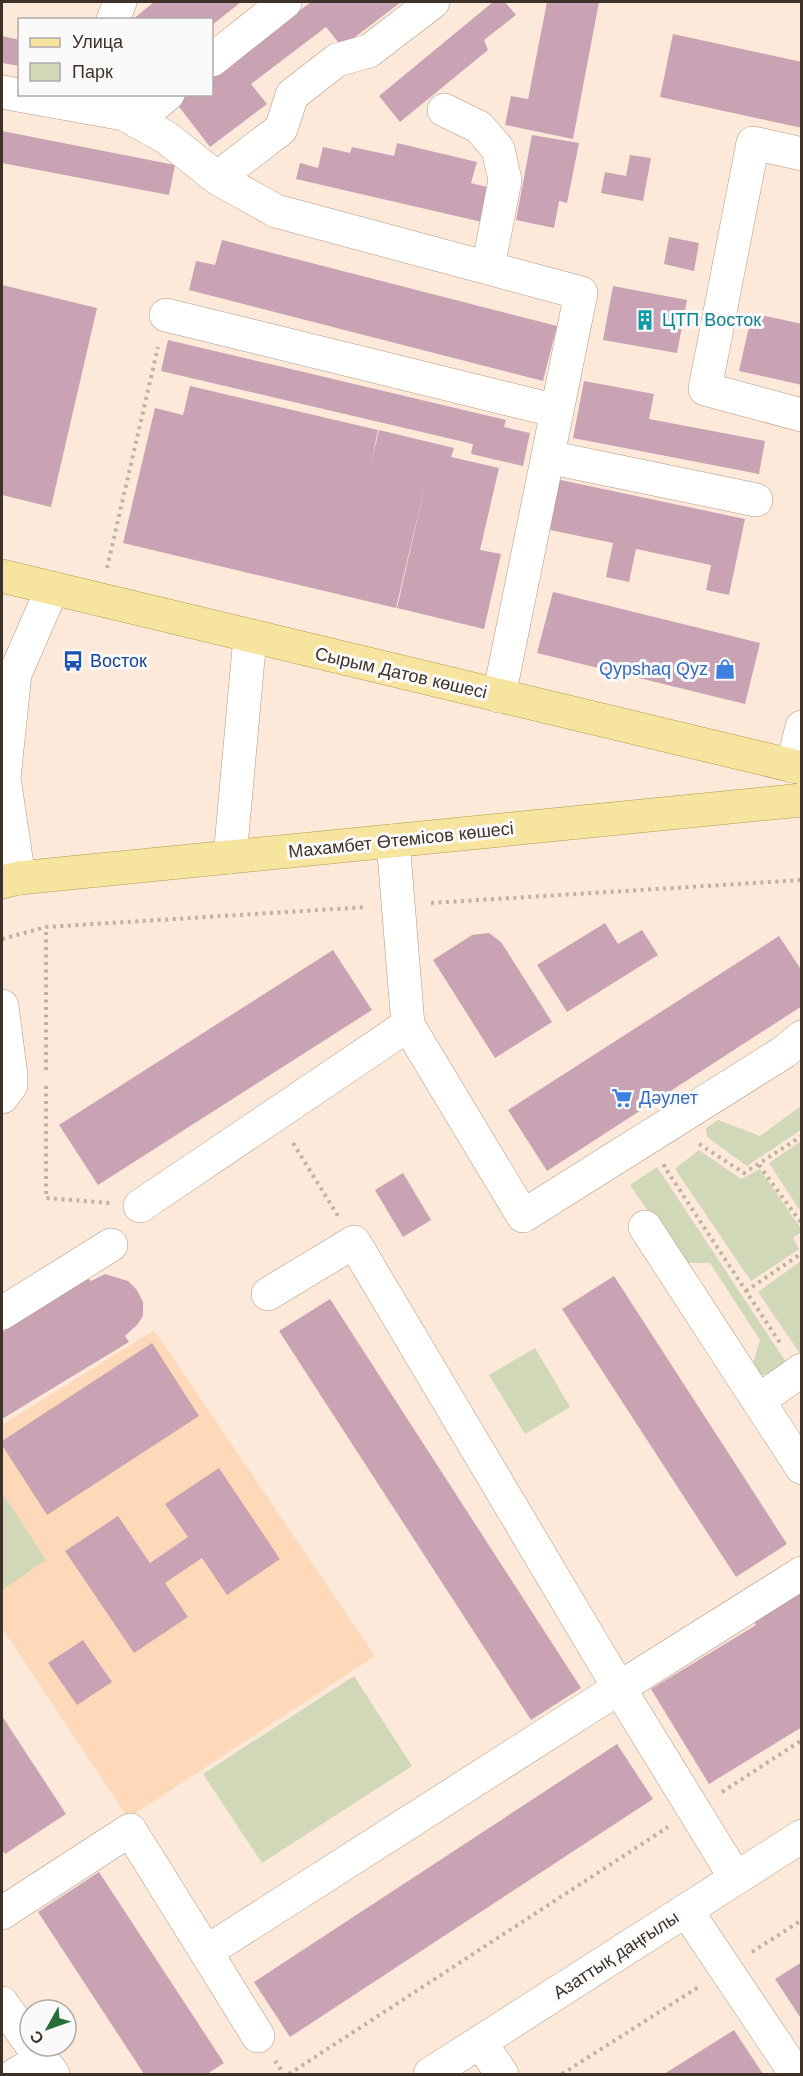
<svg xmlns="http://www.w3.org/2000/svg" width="803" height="2076" font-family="Arial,sans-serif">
<rect width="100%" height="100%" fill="#fce9d9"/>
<!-- built -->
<path fill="#fed9b9" d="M154,1330L375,1656L128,1818L2,1628V1425Z"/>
<!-- green -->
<path fill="#d1d8b7" d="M801,1106V1130L747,1166L707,1137L706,1128L718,1120L760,1136Z
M801,1141V1212L769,1163Z
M699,1150L741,1179L760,1169L801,1229V1232L793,1238L799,1249L751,1281L675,1169Z
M657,1167L790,1368L785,1372L754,1376L751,1370L760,1340L710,1263H684L630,1185Z
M801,1261V1355L758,1292Z
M535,1348L570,1407L525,1434L489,1375Z
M2,1492L46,1560L2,1590Z
M354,1676L412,1766L262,1863L203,1774Z"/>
<!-- building -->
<path fill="#c9a3b3" d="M154,2H241L212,25V20H132Z
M311,2H401L342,47L326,27L251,84L267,104L210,147L177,104L189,94H212V77Z
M493,2H505L516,15L484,40L488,50L400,122L379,96Z
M547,2H599L573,139L505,125L511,96L528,99Z
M673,34L802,62V128L660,97Z
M2,36L20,40V66L2,63Z
M2,131L175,165L169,195L2,163Z
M532,135L579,143L567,203L559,201L554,228L516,220Z
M397,143L477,162L471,183L491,188L482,222L296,179L300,163L318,168L323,147L350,153L352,147L394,156Z
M630,155L651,158L643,201L601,193L605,172L626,176Z
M669,237L699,243L694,271L664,264Z
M222,240L557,326L543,381L189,290L196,261L215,265Z
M2,285L97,308L51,507L2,495Z
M613,286L687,300L677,353L603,340Z
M752,313L802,324V385L739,371Z
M168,340L506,420L504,427L530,433L523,466L471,454L473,444L161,371Z
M584,381L654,394L649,419L765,441L759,474L573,438Z
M190,386L378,430L371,464L379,430L454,448L451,457L499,468L480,550L501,554L484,629L397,608L427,477L396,608L123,543L155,408L183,415Z
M556,479L745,519L729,595L706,590L711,565L636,549L629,582L606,577L613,543L545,529Z
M553,592L760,643L745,704L537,653Z
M605,923L618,944L642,930L658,955L567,1012L537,965Z
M489,933L501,942L552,1022L495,1058L433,960L472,935Z
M779,936L802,971V1006L547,1171L508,1110Z
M333,950L372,1010L98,1185L59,1125Z
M403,1173L431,1220L403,1237L375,1190Z
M105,1274L128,1281L137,1290L143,1302V1316L137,1325L125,1336L129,1342L2,1419V1332L86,1277L91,1281Z
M614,1276L787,1544L736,1577L562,1309Z
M330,1299L581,1688L531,1720L279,1331Z
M152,1343L199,1416L47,1515L2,1445V1441Z
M219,1468L280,1559L227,1595L202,1558L165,1583L188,1617L134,1653L65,1551L118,1516L150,1563L188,1537L165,1504Z
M802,1580V1727L709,1784L651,1689L756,1625L749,1612Z
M83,1640L112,1682L77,1705L48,1663Z
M2,1716L66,1814L5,1854L2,1849Z
M617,1744L653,1799L290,2037L254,1982Z
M99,1872L224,2063L207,2074H144L38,1912Z
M802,1962V2020L775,1979Z
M734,2030L763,2074H664Z"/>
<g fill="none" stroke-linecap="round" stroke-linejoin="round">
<!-- minor casing -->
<g stroke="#b4977f" stroke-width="34">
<path id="minor" d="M113,20L120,2
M212,60L285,2
M2,92L124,114L167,138L217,178L276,211L581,293L499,696
M130,102L136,121L168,94
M444,110L479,127L498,149L505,180L488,268
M802,154L753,143L705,389L802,415
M217,178L281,129L292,95L337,60L369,51L433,2
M166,315L557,411
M548,457L756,500
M792,766L802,727
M230,857L250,637
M19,878L4,778L15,674L52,589
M2,1006L11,1076V1085L2,1097
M408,1025L523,1216L784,1052L802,1037
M140,1206L408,1025L393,841
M645,1227L802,1468
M2,1313L111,1245
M758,1401L802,1370
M735,1877L619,1688L802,1573
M686,1910L796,2074
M2,1913L130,1830L206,1952L619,1688L354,1242L268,1294
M206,1952L258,2036
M2,2003L30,2043
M480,2042L502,2074
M32,2046L53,2074
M16,2074L42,2060
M430,2074L802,1836"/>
</g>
<!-- major casing -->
<g stroke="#b39a4b" stroke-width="34">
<path id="major" d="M2,576L802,768
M2,882L19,878L802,800"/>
</g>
<!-- path -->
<path stroke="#c2b1a3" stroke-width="4" stroke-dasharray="3 4.5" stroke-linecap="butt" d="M107,568L158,347
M431,903L802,880
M2,939L46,927L367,907
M46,1070V927
M46,1086V1198L110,1203
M293,1143L338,1216
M699,1144L744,1173L802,1136
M666,1165L664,1166L782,1346
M759,1165L802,1224
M746,1291L802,1253
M722,1792L802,1740
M752,1952L802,1920
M275,2061L284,2074
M289,2074L668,1827
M562,2074L700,1986"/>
<!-- minor -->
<use href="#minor" stroke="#fff" stroke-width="33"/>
<!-- major -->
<use href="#major" stroke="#f7e49e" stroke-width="33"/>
</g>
<!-- icons -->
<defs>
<g id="building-bare" transform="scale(1.62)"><path d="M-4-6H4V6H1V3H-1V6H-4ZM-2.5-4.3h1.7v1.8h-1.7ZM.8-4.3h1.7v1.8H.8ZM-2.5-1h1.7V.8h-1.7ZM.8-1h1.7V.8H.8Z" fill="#0f9aa8" stroke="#fafafa" stroke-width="2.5" paint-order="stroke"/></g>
<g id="bus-bare" transform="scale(1.62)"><path d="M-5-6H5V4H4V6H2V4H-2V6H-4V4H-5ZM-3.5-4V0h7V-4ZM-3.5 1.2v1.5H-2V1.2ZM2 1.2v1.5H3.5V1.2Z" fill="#1a4fb4" stroke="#fafafa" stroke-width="2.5" paint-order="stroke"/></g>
<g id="shop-bare" transform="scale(1.62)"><path d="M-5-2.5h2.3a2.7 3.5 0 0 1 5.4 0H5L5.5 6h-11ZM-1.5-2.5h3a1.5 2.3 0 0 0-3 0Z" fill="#3f7fe0" stroke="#fafafa" stroke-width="2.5" paint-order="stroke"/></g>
<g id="supermarket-bare" transform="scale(1.62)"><path d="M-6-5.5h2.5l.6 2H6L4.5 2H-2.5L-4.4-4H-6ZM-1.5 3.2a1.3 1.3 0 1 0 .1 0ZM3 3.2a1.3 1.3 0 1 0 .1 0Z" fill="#3f7fe0" stroke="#fafafa" stroke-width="2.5" paint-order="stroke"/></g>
</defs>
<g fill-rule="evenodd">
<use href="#building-bare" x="645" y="320"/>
<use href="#bus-bare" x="73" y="661"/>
<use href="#shop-bare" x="725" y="669"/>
<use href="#supermarket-bare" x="622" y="1098"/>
</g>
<g text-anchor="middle" stroke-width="6" stroke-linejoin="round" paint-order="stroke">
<!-- culture labels -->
<g font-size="18" fill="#0d838f" stroke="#fafafa" text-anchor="start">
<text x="662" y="326">ЦТП Восток</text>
</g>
<!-- transit labels -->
<g font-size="18" fill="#164399" stroke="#fafafa" text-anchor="start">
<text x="90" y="667">Восток</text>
</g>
<!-- shop labels -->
<g font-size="18" fill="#366cbe" stroke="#fafafa" text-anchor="end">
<text x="708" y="675">Qypshaq Qyz</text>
<text x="639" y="1104" text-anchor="start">Дәулет</text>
</g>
<!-- street labels -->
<g font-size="18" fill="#3e3228" stroke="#fafafa">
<text transform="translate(401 673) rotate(13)" y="6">Сырым Датов көшесі</text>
<text transform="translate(401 840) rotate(-6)" y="6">Махамбет Өтемісов көшесі</text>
<text transform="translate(616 1955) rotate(-33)" y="6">Азаттық даңғылы</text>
</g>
</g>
<!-- border -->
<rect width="803" height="2076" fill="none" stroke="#3e3228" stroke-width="6"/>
<!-- legend -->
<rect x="18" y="18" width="195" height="78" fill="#fafafa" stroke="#afaaa6" stroke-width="1.5"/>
<rect x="30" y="38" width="30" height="9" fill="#f7e49e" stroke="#afaaa6" stroke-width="1.5"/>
<text x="72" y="48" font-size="18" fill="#3e3228">Улица</text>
<rect x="30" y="63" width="30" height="18" fill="#d1d8b7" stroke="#afaaa6" stroke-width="1.5"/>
<text x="72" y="78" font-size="18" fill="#3e3228">Парк</text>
<!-- north arrow -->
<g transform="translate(48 2028) rotate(230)"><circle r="28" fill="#fafafa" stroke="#afaaa6" stroke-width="1.5"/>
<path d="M0-4.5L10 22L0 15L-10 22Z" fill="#276e3a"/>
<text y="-9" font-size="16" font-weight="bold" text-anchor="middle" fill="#3e3228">С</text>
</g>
</svg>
